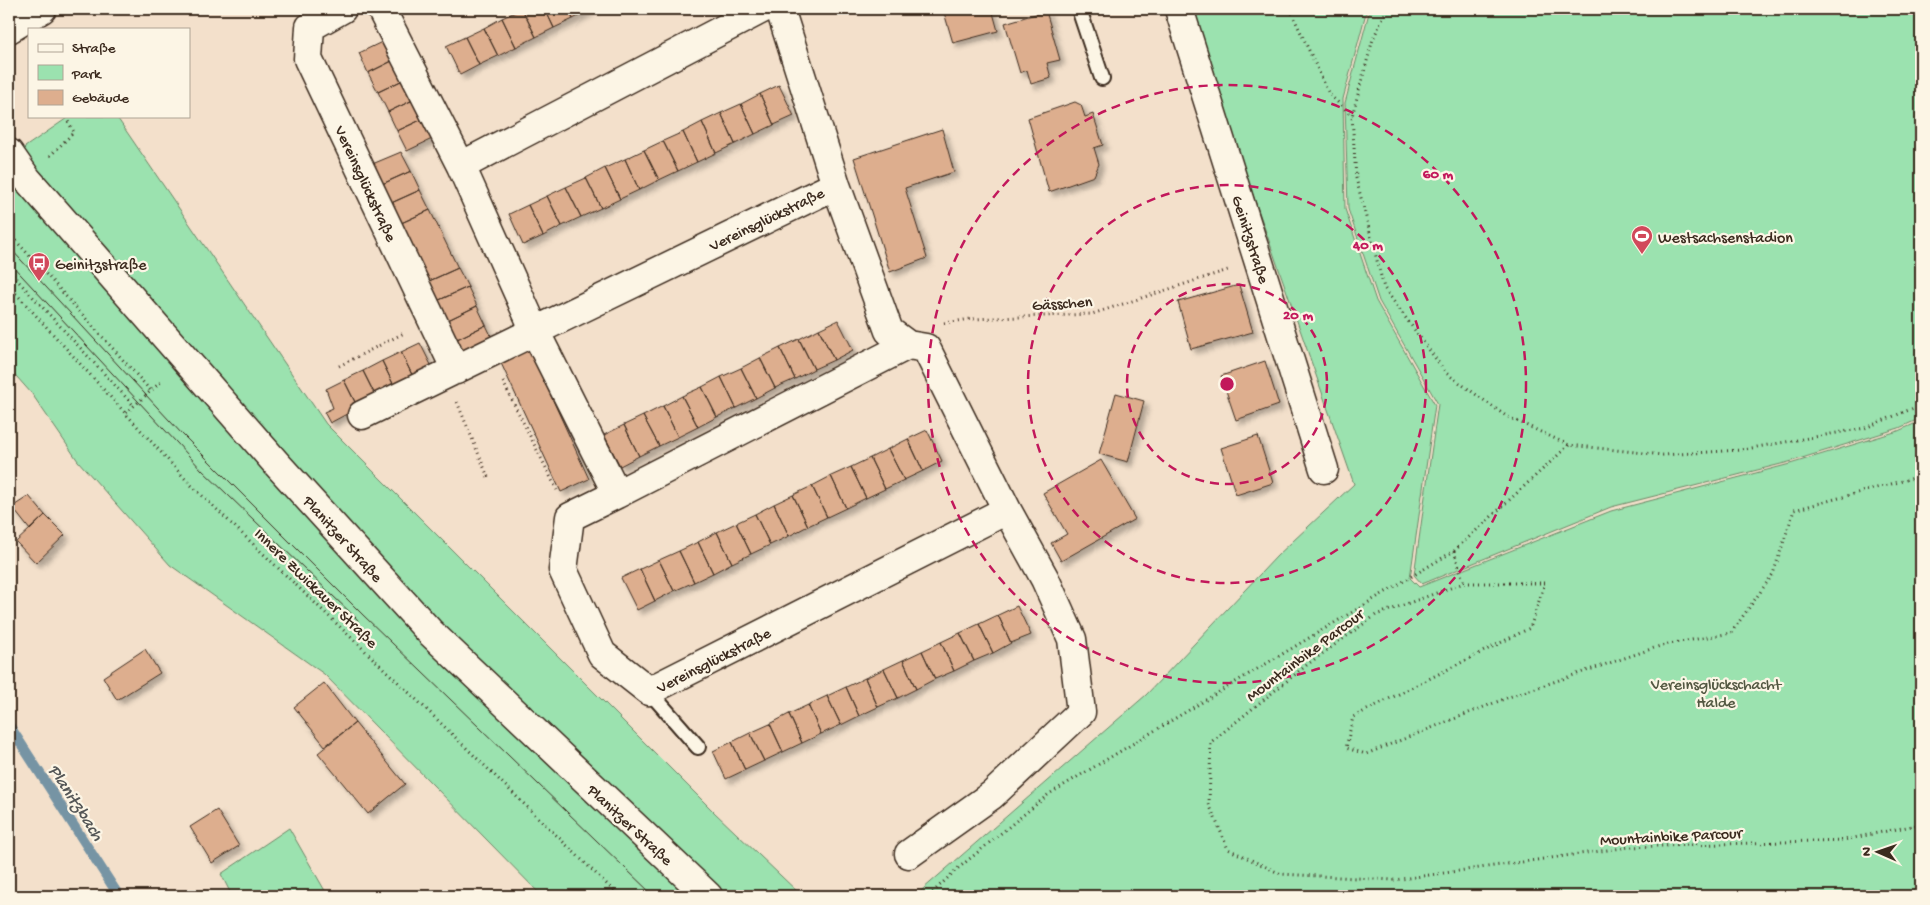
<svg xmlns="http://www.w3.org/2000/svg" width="1930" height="905" font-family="'Gochi Hand',sans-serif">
<defs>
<filter id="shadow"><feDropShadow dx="4.5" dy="4.5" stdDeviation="2.5" flood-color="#0004"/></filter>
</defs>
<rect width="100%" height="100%" fill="#f3e0cb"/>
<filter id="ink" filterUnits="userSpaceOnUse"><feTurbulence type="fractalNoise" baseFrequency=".02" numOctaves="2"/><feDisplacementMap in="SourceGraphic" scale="10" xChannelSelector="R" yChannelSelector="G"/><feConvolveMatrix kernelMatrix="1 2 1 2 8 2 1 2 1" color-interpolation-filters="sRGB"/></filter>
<g filter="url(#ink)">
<!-- green -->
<path fill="#9be2af" stroke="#6b8666" d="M1188,9H1367L1343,99L1345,209L1376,301L1435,405L1410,578L1419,587L1611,511L1790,464L1898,431L1921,421V896H915L1146,695L1277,556L1354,484Z
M1370,9H1921V418L1899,428L1789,462L1611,507L1422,584L1414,575L1438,404L1379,301L1348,209L1345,103Z
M70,116H116L326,424L715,813L802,896H542L324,674L170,565L78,461L32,394L9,368V158Z
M289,828L328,896H232L221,874Z"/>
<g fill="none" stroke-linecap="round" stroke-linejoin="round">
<!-- stream -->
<path stroke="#7694a4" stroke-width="10" d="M9,725L119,896"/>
</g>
<!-- building -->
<path fill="#ddae8e" stroke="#3b2a1e" filter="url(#shadow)" d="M522,9L536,37L516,47L502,18Z
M522,9H545L554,28L536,37Z
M545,9H568L573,19L554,28Z
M568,9H592L573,19Z
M943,9H992L998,31L953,43Z
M1046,11L1060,60L1047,63L1051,78L1031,84L1027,70L1020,73L1005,23Z
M502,18L516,47L498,56L484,28Z
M484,28L498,56L479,65L465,37Z
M465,37L479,65L460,75L446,46Z
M386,40L396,59L368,73L359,53Z
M396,59L405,79L378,92L368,73Z
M405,79L415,99L388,112L378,92Z
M779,85L794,116L774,125L760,94Z
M760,94L774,125L755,134L741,104Z
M415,99L425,118L397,131L388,112Z
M1075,102L1081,105L1085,117L1093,114L1103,145L1094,148L1099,164L1094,176L1049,192L1028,118Z
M741,104L755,134L735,144L721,113Z
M721,113L735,144L716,153L702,122Z
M425,118L434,138L407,151L397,131Z
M702,122L716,153L697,162L683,132Z
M942,129L954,172L905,188L927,258L890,272L854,158Z
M683,132L697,162L678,171L663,141Z
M663,141L678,171L659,180L644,150Z
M644,150L659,180L639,190L625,159Z
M401,152L411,171L380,185L370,165Z
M625,159L639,190L620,199L605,168Z
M605,168L620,199L601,208L586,178Z
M411,171L420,190L389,204L380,185Z
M586,178L601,208L581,217L566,187Z
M566,187L581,217L562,226L547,196Z
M420,190L430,210L399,224L389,204Z
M547,196L562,226L543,236L528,205Z
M528,205L543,236L523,245L509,214Z
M430,210L458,268L427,282L399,224Z
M458,268L468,287L437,301L427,282Z
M1239,285L1253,332L1191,349L1178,302Z
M468,287L477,306L446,321L437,301Z
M477,306L486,325L455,340L446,321Z
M838,320L853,350L834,360L819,329Z
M486,325L495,344L465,359L455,340Z
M819,329L834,360L814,369L799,339Z
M799,339L814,369L795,379L780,348Z
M420,343L434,371L415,381L401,352Z
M529,348L589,479L561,492L500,361Z
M780,348L795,379L775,388L760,358Z
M401,352L415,381L396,390L382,361Z
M760,358L775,388L756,398L741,368Z
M382,361L396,390L377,399L363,371Z
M1265,361L1279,405L1236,420L1221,376Z
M741,368L756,398L736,408L721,377Z
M363,371L377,399L358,408L344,380Z
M721,377L736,408L717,417L702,387Z
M344,380L358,408L330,423L324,412L333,408L326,389Z
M702,387L717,417L698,427L682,396Z
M1116,393L1144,401L1128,462L1099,454Z
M682,396L698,427L678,437L663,406Z
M663,406L678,437L659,446L643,416Z
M643,416L659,446L639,456L624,425Z
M624,425L639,456L620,466L604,435Z
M927,430L942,461L923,471L908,439Z
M1258,436L1273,483L1236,495L1221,448Z
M908,439L923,471L904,480L888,449Z
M888,449L904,480L885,489L870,458Z
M870,458L885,489L866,498L851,467Z
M1101,460L1135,519L1061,561L1051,543L1067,534L1043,493Z
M851,467L866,498L846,508L831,476Z
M831,476L846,508L827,517L812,486Z
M812,486L827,517L808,526L793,495Z
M793,495L808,526L789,536L774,504Z
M29,496L45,515L30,530L12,507Z
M774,504L789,536L770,545L755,514Z
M755,514L770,545L751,554L736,523Z
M45,515L65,535L36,563L16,542Z
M736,523L751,554L732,563L717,532Z
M717,532L732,563L713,573L698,542Z
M698,542L713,573L694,582L679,551Z
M679,551L694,582L674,591L659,560Z
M659,560L674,591L655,601L640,569Z
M640,569L655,601L637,610L621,578Z
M1017,606L1031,635L1011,643L998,615Z
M998,615L1011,643L993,653L979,624Z
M979,624L993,653L974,661L960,633Z
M960,633L974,661L954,671L941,642Z
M941,642L954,671L935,679L922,651Z
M145,649L160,673L117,700L103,677Z
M922,651L935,679L916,689L903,660Z
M903,660L916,689L898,698L884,669Z
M884,669L898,698L878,707L865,678Z
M865,678L878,707L859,716L846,687Z
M324,683L355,723L325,746L294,707Z
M846,687L859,716L841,725L827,696Z
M827,696L841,725L821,734L808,705Z
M808,705L821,734L802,743L789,714Z
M789,714L802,743L783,752L770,724Z
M355,723L405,784L368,814L318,753Z
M770,724L783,752L764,761L750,733Z
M750,733L764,761L745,770L732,742Z
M732,742L745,770L726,779L713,751Z
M217,810L239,846L212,863L190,827Z"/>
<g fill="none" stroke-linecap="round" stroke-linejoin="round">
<!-- service casing -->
<g stroke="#3b2a1e" stroke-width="18">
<path id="service" d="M1079,9L1102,78
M649,691L698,747"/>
</g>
<!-- minor casing -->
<g stroke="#3b2a1e" stroke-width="31">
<path id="minor" d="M342,9L310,27L308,59L456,370
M381,9L461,166
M762,9L461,166L535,331L617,494L570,517L563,570L602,654L649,691L1007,510
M780,9L836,185L889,331L908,345L926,348L1007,510L1045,579L1072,639L1081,712L992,795L909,854
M1179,9L1324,469
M362,415L836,185
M617,494L908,345"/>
</g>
<!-- secondary casing -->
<g stroke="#3b2a1e" stroke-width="31">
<path id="secondary" d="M9,29L42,9
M9,153L27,179L276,463L430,632L708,896"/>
</g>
<!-- path -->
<path stroke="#3b2a1e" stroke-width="3" stroke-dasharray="1 4" stroke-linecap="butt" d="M1290,9L1329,94L1352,116
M1387,9L1373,39L1352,116L1356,178L1384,288L1446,373L1506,416L1569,445
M50,156L74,132L65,116
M9,233L151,391
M9,271L134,406
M9,286L190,484L422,705L619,896
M944,323L971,319L1092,314L1228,270
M339,366L404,333
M503,382L557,490
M457,402L488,477
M126,413L163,380
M1921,476L1794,510L1773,574L1731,633L1663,645L1509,697L1366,754L1346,748L1353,717L1530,628L1545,583H1464L1376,615L1308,664L1211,742L1209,804L1228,849L1281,874L1394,880L1629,847L1844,840L1921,824
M1454,551L1464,583
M929,896L956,870L1049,794L1454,551L1569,445L1663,455L1740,450L1865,428L1921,405"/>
<!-- service -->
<use href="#service" stroke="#fcf5e5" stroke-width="14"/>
<!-- minor -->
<use href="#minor" stroke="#fcf5e5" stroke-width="28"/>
<!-- secondary -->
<use href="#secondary" stroke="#fcf5e5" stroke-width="28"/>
<!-- tram -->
<path stroke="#3b2a1e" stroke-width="1" d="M9,247L182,434L363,615L654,896
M9,262L202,470L358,620"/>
</g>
</g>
<!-- distance rings -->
<g fill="none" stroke="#c2185b" stroke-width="2.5" stroke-dasharray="9 6">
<circle cx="1227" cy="384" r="100"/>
<circle cx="1227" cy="384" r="199"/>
<circle cx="1227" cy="384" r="299"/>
</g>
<!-- icons -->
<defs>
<g id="stadium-pin" transform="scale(1.125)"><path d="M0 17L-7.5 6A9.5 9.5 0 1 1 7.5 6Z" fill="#d1495b" stroke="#fcf5e5"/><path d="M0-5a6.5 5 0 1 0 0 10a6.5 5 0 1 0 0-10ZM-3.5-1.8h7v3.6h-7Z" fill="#fff"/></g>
<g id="bus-pin" transform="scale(1.125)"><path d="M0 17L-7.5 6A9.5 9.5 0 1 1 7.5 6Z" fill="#d1495b" stroke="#fcf5e5"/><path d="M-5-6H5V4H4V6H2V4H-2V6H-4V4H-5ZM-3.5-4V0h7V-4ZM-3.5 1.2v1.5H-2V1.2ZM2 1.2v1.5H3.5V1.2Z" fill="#fff"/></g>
</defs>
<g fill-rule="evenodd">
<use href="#stadium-pin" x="1642" y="236"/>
<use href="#bus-pin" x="39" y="263"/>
</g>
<g text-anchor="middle" stroke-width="4.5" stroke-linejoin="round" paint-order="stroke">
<!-- street labels -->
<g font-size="16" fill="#3b2a1e" stroke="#fcf5e5">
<text transform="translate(367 183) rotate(65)" y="6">Vereinsglückstraße</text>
<text transform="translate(766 218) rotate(-26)" y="6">Vereinsglückstraße</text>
<text transform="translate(1252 239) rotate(72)" y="6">Geinitzstraße</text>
<text transform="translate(1062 302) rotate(-4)" y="6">Gässchen</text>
<text transform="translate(344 538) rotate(48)" y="6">Planitzer Straße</text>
<text transform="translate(317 587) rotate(44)" y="6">Innere Zwickauer Straße</text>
<text transform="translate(1304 654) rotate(-37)" y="6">Mountainbike Parcour</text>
<text transform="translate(713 659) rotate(-27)" y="6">Vereinsglückstraße</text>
<text transform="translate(631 824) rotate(43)" y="6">Planitzer Straße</text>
<text transform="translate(1671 835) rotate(-3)" y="6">Mountainbike Parcour</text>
</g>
<!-- poi labels -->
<g font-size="16" fill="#3b2a1e" stroke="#fcf5e5" text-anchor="start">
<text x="1658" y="242">Westsachsenstadion</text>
<text x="55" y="269">Geinitzstraße</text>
</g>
<!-- park labels -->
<g font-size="16" fill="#535842" stroke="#fcf5e5">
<text x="1716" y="689">Vereinsglückschacht<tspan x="1716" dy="18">Halde</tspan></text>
</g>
<!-- water labels -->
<g font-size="18" font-style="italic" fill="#545656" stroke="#fcf5e5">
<text transform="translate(77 802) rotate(57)" y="6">Planitzbach</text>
</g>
</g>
<circle cx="1227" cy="384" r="8" fill="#c2185b" stroke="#fcf5e5" stroke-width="2.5"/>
<g font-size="15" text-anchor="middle" font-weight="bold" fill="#c2185b" stroke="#fcf5e5" stroke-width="4.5" stroke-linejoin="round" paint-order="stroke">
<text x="1438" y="178">60 m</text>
<text x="1368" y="249">40 m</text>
<text x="1298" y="319">20 m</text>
</g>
<!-- margin -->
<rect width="1930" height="905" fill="none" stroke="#fcf5e5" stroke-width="30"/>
<rect x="15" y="15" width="1900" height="875" fill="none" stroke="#3b2a1e" stroke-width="2" filter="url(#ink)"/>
<!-- legend -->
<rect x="28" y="28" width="162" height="90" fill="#fcf5e5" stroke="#afa495"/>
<rect x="38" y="44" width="25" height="8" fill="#fcf5e5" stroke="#afa495"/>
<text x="72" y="52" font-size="15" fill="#3b2a1e">Straße</text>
<rect x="38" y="65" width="25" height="15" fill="#9be2af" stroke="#afa495"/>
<text x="72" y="78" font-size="15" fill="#3b2a1e">Park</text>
<rect x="38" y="90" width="25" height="15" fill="#ddae8e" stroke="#afa495"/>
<text x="72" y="102" font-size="15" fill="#3b2a1e">Gebäude</text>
<!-- north arrow -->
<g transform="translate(1878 852) rotate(272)" stroke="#fcf5e5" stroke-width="4" paint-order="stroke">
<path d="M0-4L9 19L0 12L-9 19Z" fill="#3b2a1e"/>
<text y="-8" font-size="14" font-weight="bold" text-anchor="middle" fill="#3b2a1e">N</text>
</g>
</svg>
